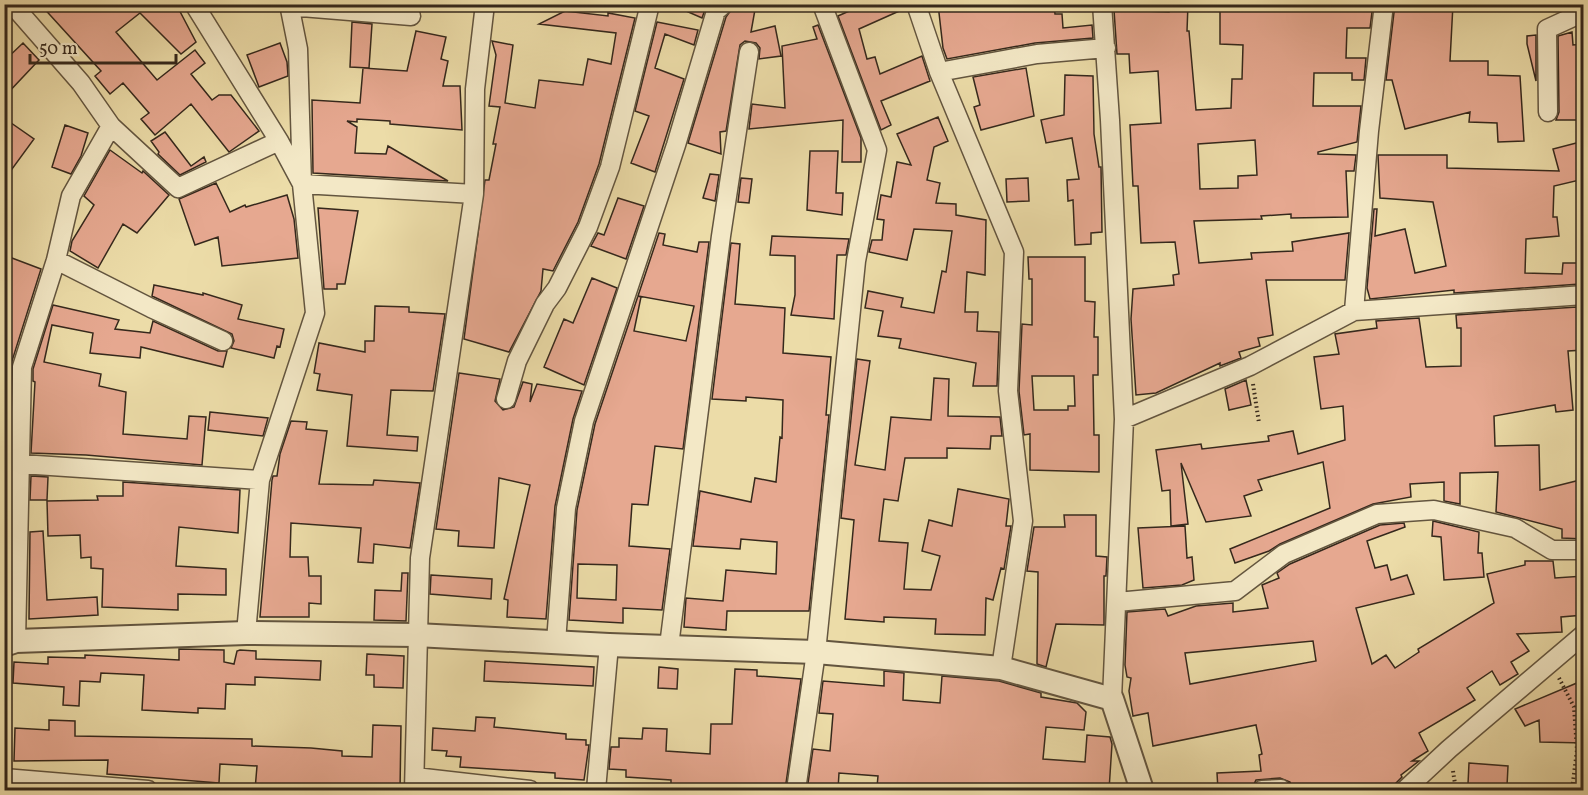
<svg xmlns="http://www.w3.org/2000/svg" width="1588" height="795" font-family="Vollkorn,serif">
<rect width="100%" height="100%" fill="#ecdca8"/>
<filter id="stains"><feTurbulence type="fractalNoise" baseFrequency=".00333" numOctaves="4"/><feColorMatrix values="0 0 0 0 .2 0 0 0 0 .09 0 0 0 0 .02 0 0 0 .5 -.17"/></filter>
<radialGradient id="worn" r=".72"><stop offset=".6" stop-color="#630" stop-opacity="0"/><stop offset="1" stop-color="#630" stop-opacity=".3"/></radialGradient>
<!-- building -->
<path fill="#e6a890" stroke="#35281c" stroke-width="1.5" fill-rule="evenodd" d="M40,4H176L196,42L181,54L140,13L116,32L157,80L195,50L205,63L191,74L212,100L219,95H231L259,131L229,152L191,104L155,135L141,119L149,113L123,83L110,94L95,76L101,71Z
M670,4H707L702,18Z
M735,4H756L751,32L775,26L781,56L759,59L760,48L756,43L745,41L740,45L726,131L720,132L721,154L688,143L726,17Z
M865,4H905L906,8L859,29L867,59L875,57L880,74L922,56L930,81L881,101L891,125L881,130L838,16Z
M938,4H1054L1055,14H1062L1063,28L1092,25L1093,38L1035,43L947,59L943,48Z
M1170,4H1188L1187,31H1189L1196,110L1231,108L1232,79H1242L1243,45L1220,44V9L1245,11L1290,9V4H1373L1370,28H1347L1346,58H1366L1364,80H1352V73H1314L1313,106H1361L1357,142L1318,152V154L1356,155L1354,171H1346L1348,217L1291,218V214L1261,216L1262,219L1194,221L1199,263L1252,259L1251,253L1293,251L1292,242L1349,233L1345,280H1266L1273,335L1258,338L1260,346L1239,352L1241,358L1220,366V363L1156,393L1136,395L1131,319L1133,289L1174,285L1173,275L1179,274L1175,242L1141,243L1138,186H1133L1130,125L1161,123L1158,71L1130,73L1129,54H1117L1114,10L1169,12ZM1255,140L1257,175L1238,176V188L1200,189L1198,144Z
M1395,4H1453L1450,61H1488V75L1520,76L1524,141L1498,142L1497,123L1469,122L1470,112L1405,129L1392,80H1386Z
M565,11L608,16V13L635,18L599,164L578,222L553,271L543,269L541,291L509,352L464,339L485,180H489L496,144H493L500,107L489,106L496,55L492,41L513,45L505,103L535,108L539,80L583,85L588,59L611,64L616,33L539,24Z
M352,22L372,24L369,68L350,67Z
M657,22L698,30L694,45L665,34L655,68L684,79L655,172L631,163L649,116L635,111Z
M818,25L861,138V162H842L843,120L749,129L752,104L785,108L782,46L817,39L813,27Z
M416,31L446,37L441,59L448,61L443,86H460L462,130L390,124V121L357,119V122L347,121L357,127L355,153L386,154L388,146L448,181L313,173L312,100L360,103L363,68L407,71Z
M1572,32L1573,45L1584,44V120H1556L1559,112L1558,36Z
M1536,35V81L1527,44V36Z
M23,43L39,60L4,97V61Z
M280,43L287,62L288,76L259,87L247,55Z
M1026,68L1034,116L981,130L974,107L980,105L973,77Z
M1065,75L1093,76L1094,134L1099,167H1101L1102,232L1091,233V244L1075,245L1073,200L1068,201L1067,180L1079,179L1072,138L1046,143L1041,120L1064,115Z
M938,117L948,141L934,147L927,180L940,183L936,203L956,204V215L986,220L985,275L967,272L965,312H978L977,331L999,332L997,386H973L976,363L899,348L901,339L878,336L883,311L865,308L868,291L903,298L901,307L934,313L942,271L946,272L952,231L914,229L907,260L869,252L872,240H882L884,220L877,219L881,195L891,197L897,162L911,165L897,134Z
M4,118L34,139L4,180Z
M65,125L88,133L81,156L71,174L52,167Z
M165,132L191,166L204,157L206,162L180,175L158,154L159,152L151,141Z
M1584,141V179L1554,186L1553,217H1557L1559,236L1526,239L1525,273L1562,274L1563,263H1581L1580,284L1454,293V290L1370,299L1367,288L1374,209H1377L1375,236L1405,229L1415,273L1446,266L1433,202L1380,198L1378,155H1447V168L1559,171L1553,149Z
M110,150L142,173L143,171L169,195L137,233L123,224L98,268L70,251L72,241L94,205L84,196Z
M810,151H838L836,193H843L842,215L807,210Z
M710,174L719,175L715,201L703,198Z
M741,178L752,179L749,203L738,202Z
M1028,178L1029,201L1007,202L1006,179Z
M216,183L230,212L245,205L246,207L287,195L294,219L298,258L222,266L218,237L195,245L179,199Z
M618,198L644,206L626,259L591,246L598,233L604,235Z
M318,208L358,211L345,284H337V289H324Z
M659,233L665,234L663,245L697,252L699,242H709L683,449L655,446L648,505L632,504L629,546L670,549L662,610L623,608V623L569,620L577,510L595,424L638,296L641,297L634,331L686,341L694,306L638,296ZM578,564L617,565L616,600L577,598Z
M772,236L849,239L846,255H837L834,319L791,315L795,295V256L770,255Z
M731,243L740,244L735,304L785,308L783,353L831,357L826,415H829L809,611H727L726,630L684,627L686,598L723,601L726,570L776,574L777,542L741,539L740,549L693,546L700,491L751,502L755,478L776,482L780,437L782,438L783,400L746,397V401L712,399Z
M4,255L41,269L11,364V374L4,371Z
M1028,257H1085V301L1095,302L1094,337H1098V375H1093L1094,435H1099V472L1030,470V434L1024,435L1019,391L1022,324L1032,325V279H1029ZM1032,376H1074L1075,406H1068V410H1034Z
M592,278L617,288L584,385L544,367L564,319L573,323Z
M154,285L203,295V293L242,305L238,319L284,329L280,347L277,346L274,358L231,348L234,341L232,334L152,296Z
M53,305L119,320L115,329L150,333L153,321L218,351H227L223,367L141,347L140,358L90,353L93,333L52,325L44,362L101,374L99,386L126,392L123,434L187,439L189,416L206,417L202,465L86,455L31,453L35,382L33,381V369Z
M375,306L409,307V312L445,314L433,391L391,390L387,435L418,437L417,451L347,446L352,395L317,390L320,374L314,373L319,343L365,352V341H374Z
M1577,307L1578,318H1584V350L1568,351L1573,410L1556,412L1555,405L1494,416L1495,446L1539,445L1540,490L1584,479V539L1562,538V529L1496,512L1498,472L1460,473V504L1444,501V482L1410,484L1411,497L1373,504L1280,544L1269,551L1235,563L1230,549L1330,508L1323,462L1258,480L1262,490L1244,496L1251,516L1206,522L1181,463L1188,524L1171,526L1170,490L1162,491L1156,450L1201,444L1202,449L1269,441L1268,436L1293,431L1298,454L1345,440L1343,406L1321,409L1314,357L1339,354L1335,334L1377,328L1376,321L1419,318L1426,367L1461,366V328H1457L1456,315Z
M857,359L870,361L855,465L885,470L891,417L931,420L934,378L949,379L948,416L1000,417L1002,436H991L990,449L947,448V458H905L898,501L884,499L879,541L908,543L904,589L931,590L940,556L922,551L929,520L952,526L958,489L1009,499L1006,526H1011L1004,569L1001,568L993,600L986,598L985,635L935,634L936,619L884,617V622L845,619L854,520L841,518Z
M459,373L500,379L495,401L503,410L514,407L523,382L532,384L530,402L537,384L582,391L573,419L555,506L546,619L507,617L508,600L504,599L530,485L499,478L494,548L458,546L459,531L436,529Z
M1246,380L1251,405L1229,410L1225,389Z
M210,412L268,418L263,436L208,430Z
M291,421L307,422L306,429L327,431L319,484L373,485L374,480L420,483L410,548L374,544L373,563L358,562L361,528L291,523L290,557H308L309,576H321V604L309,603V617H260L272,480L273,476H277L280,454Z
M4,442H9L8,499H4Z
M31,476L48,477L47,500H30Z
M123,482L240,490L238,533L179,527L176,566L226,569V595L178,594V610L102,607L103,569L91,568V557L81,558L80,535L48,536L47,501L98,500L97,496H123Z
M1064,515H1096V556L1107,557L1106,576H1104V625L1056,624L1046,667L1037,664L1038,572L1027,571L1034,527H1065Z
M1433,521L1479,532L1478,553H1482L1484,577L1444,580L1441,537L1432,536Z
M1404,523L1405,527L1367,541L1375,568L1387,565L1391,580L1407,575L1414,594L1356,608L1372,664L1386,655L1395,668L1419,652L1418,649L1494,603L1487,574L1525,565V561H1553L1555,578L1584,576V615L1561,617L1562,632L1517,634L1529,651L1511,662L1518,674L1500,685L1492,671L1467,688L1475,700L1419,733L1428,751L1412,761H1419L1401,775L1402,777L1389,790H1292L1290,782L1280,778L1256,780L1251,790H1218L1217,773L1261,771L1259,755L1262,754L1256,725L1153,746L1148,713L1133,716L1129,691L1131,678L1127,677L1125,665L1127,612L1165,609L1168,616L1196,606L1233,603V612L1268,608L1262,585L1279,578L1277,573L1290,564L1380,525ZM1313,641L1316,661L1190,684L1185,653Z
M1185,526L1187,558L1192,557L1194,580L1182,585L1143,588L1138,528Z
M43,531L47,600L97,597L98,615L29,619L30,532Z
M402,573H408L406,621L374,620L375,590L401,591Z
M431,575L492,579L491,599L430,594Z
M179,649L224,650V662L234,664L237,651L240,650L256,651V659L321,661L320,680L255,677V685L226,684L225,709L198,708V713L142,710L144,675L101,673L100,682L80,681L79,706L63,705L64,687L13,683L14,662L48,664V657L85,658V655L179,660Z
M367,654L404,656L403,688L374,687V675H366Z
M485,661L594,667L593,686L484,681Z
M659,667L678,669L677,689L658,688Z
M735,669L757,670V676L801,679L785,790L695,788V786L671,784V780L626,777V770L609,769L611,747H619V738L642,739L643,728L667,729L666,751L710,754L711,724H732Z
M884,671L904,673L903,700L940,703L942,676L999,681L1041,693V697L1077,703L1086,712L1084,730L1046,727L1043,759L1085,762L1087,735L1110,737L1112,744L1109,790H913L877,787L878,776L839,773L838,790H807L813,749L830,751L833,714L819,713L823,681L884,686Z
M1584,680V743L1540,742L1539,720L1525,726L1515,709Z
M476,717L495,718L494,727L566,734V739L586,740V745H589L584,780L555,778V773L460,767L461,757L446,756L447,751L432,750L433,728L475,731Z
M49,720L75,721V736L252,739V746L311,748L342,751V756L372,757L373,725L401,726L400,790H255L257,766L220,764L219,783L107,774L108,760L14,761L15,728L49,730Z
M1469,763L1508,766L1507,786L1468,784Z"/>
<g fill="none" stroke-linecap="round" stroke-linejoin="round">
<!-- minor casing -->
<g stroke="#63553f" stroke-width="21">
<path id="minor" d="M12,4L81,83L111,126L178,188L279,141
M194,4L279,141L302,184L315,313L260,480L246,633
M289,4L298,49L302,184L474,194
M916,4L939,72L1014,252L1008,391L1023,521L1001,668
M1102,4L1110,120L1124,419L1112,699
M289,6L411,16
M939,72L1037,54L1106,48
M1548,112L1547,29L1584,12
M56,260L151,308L223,341
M1354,311L1369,131L1384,4
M506,399L517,361L545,304L557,288L588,227L610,167L650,4
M1124,419L1250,366L1354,311L1584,295
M21,464L260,480
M1117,602L1235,591L1284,554L1377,514L1434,510L1515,528L1552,550H1584
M16,641L22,367L56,260L71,196L111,126
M556,642L566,508L584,421L676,145L716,11L724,4
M669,646L721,236L749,52
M415,777L530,790
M4,778L148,790
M414,790L420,558L474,194L475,89L485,4
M596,790L609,645
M796,790L816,652L856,261L877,150L822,4
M1262,790L1281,789
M1405,790L1449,749L1584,634"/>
</g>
<!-- tertiary casing -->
<g stroke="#63553f" stroke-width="26">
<path id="tertiary" d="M4,645L16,641L246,633L416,635L609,645L816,652L1001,668L1112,699L1142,790"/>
</g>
<!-- path -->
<path stroke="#35281c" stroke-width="4" stroke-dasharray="1.5 3" stroke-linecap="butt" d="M1253,384L1259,423
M1559,678L1574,707L1577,750L1572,790
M1453,771L1456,790"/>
<!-- minor -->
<use href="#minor" stroke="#f3e8c6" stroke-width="18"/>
<!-- tertiary -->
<use href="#tertiary" stroke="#f3e8c6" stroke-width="22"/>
</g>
<!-- margin -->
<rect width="1588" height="795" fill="none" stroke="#ecdca8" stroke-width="24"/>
<rect x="6" y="6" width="1576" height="783" fill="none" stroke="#35281c" stroke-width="3"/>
<rect x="12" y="12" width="1564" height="771" fill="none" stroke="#35281c" stroke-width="1.5"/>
<!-- scale -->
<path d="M30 54v9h146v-9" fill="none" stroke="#35281c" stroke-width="3"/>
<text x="39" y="54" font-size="18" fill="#35281c" stroke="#f3e8c6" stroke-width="4.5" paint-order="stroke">50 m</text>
<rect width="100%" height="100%" filter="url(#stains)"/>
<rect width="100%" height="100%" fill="url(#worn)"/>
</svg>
